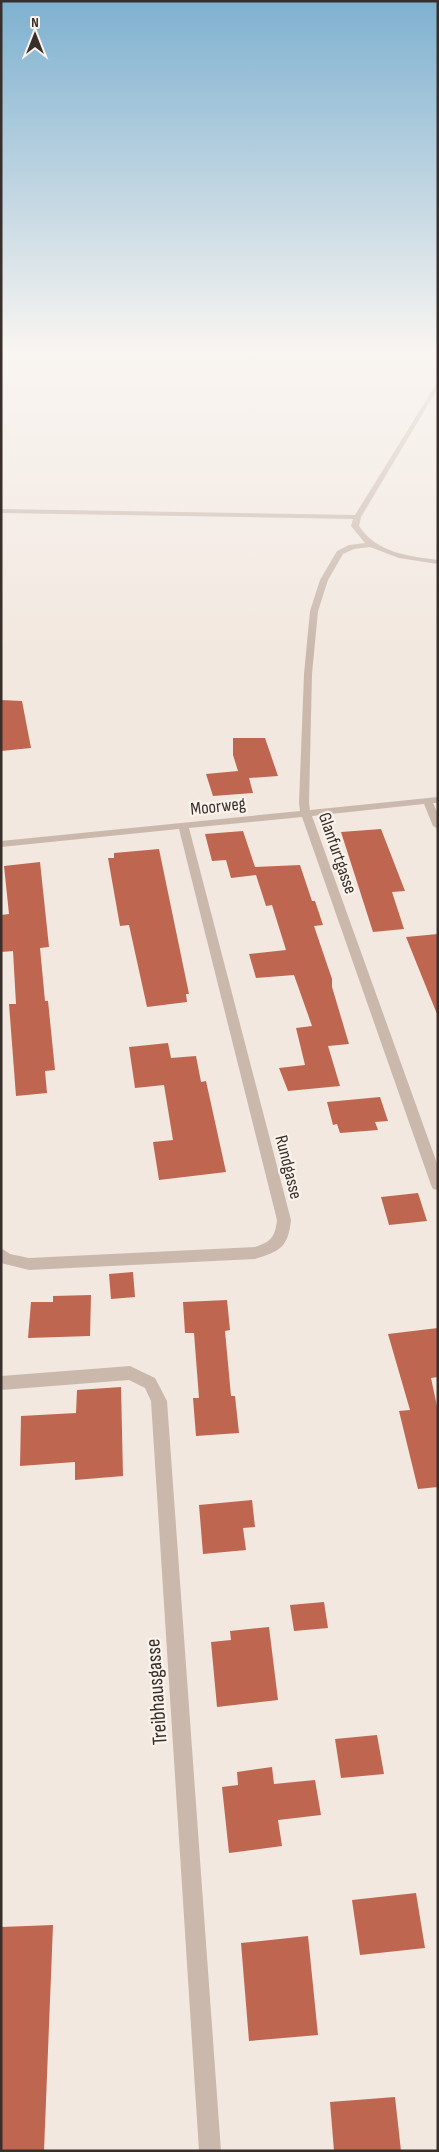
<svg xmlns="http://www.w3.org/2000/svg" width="439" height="2152" font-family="'Sofia Sans Condensed',sans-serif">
<rect width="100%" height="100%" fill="#f2e8e0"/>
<!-- building -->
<path fill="#bf6650" d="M1,700L22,701L31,748L1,751Z
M233,738H265L278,776L249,778L253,793L213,796L206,774L238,771L233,755Z
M381,829L405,891L392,892L404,929L373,932L341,832Z
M243,831L255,867L300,865L312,901H315L323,925L314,926L332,979V987L349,1044L328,1046L340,1086L288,1091L279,1068L305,1065L296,1028L312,1026L294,975L256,978L249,954L286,950L272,905L266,906L256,875L231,878L226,860L212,861L205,834Z
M159,849L189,994H186L187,1002L147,1007L129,925L120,926L108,858H114V853Z
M40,862L49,947L40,948L45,1001H48L55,1070L45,1071L47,1093L16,1096L9,1004H16L13,951L1,952V915L9,914L4,866Z
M438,934V1014H437L406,937Z
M168,1043L171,1058L196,1056L201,1082L206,1081L226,1172L159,1180L153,1142L173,1140L164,1085L135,1088L129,1047Z
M380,1097L388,1121L375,1122L378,1130L340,1133L337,1124L333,1125L327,1102Z
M418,1193L427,1221L389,1225L381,1197Z
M133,1272L135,1297L111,1299L109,1274Z
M91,1295L90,1336L28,1338L31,1302H53V1296Z
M227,1300L230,1330L225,1331L231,1396H235L239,1433L196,1436L193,1398H199L194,1333H185L183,1302Z
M438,1328V1377L431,1378L438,1411V1487L418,1489L399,1411L410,1410L388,1334Z
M121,1387L123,1476L75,1480V1462L20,1466L21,1416L76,1413L77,1390Z
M252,1500L255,1527L243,1528L246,1550L203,1554L199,1505Z
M324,1602L328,1628L294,1631L290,1605Z
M269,1627L278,1700L217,1707L211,1642L231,1640L230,1631Z
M377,1735L384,1774L341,1778L335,1739Z
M272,1767L274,1784L315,1780L321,1815L278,1820L282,1846L229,1853L222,1787L238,1785L237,1772Z
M416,1893L425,1948L360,1955L352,1900Z
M53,1925L44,2151H1V1927Z
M308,1936L318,2035L249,2041L241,1943Z
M395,2097L401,2151H334L330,2102Z"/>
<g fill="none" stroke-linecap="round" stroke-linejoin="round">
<!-- minor -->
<path fill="#cab8ac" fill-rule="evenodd" d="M438,381V388L361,517L359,526C377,553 408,556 438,560V564L399,558L370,547L354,549L343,554L328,580L318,611L312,674L309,803L310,810L438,797V803H433L438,814V829L433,826L424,804L312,816L438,1166V1190L433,1189L431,1185L302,817L189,828L291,1220C288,1248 280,1251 255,1259L29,1270L1,1263V1248L10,1254L29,1258L255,1247C271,1242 275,1237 277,1220L179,829L1,847V841L300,811L299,803L304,674L310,611L320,580L337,551L349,545L365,543L351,526L353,519L1,513V509L355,515Z
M130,1366L155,1378L167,1401L221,2151H199L151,1401L145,1388L129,1380L1,1390V1376Z"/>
</g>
<!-- sky -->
<linearGradient id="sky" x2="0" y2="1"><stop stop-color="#7eb1d0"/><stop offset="0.54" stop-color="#f9f5f1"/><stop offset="1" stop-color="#f9f5f1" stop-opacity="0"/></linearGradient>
<rect width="439" height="650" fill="url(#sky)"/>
<g text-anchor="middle" stroke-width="4.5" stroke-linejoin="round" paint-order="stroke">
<!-- street labels -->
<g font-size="18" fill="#382e2a" stroke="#f9f3ec">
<text transform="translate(218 806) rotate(-6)" y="6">Moorweg</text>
<text transform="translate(338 853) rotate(71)" y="6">Glanfurtgasse</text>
<text transform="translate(289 1167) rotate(76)" y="6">Rundgasse</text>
</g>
<!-- near-street labels -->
<g font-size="21" fill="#382e2a" stroke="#f9f3ec">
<text transform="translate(156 1692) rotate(-94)" y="7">Treibhausgasse</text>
</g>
</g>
<!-- border -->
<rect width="439" height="2152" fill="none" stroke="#382e2a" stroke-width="5"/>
<!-- north arrow -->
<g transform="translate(35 35)" stroke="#f9f3ec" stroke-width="4" paint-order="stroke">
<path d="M0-4L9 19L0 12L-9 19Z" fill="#382e2a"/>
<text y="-8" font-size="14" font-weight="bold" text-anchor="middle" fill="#382e2a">N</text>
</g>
</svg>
